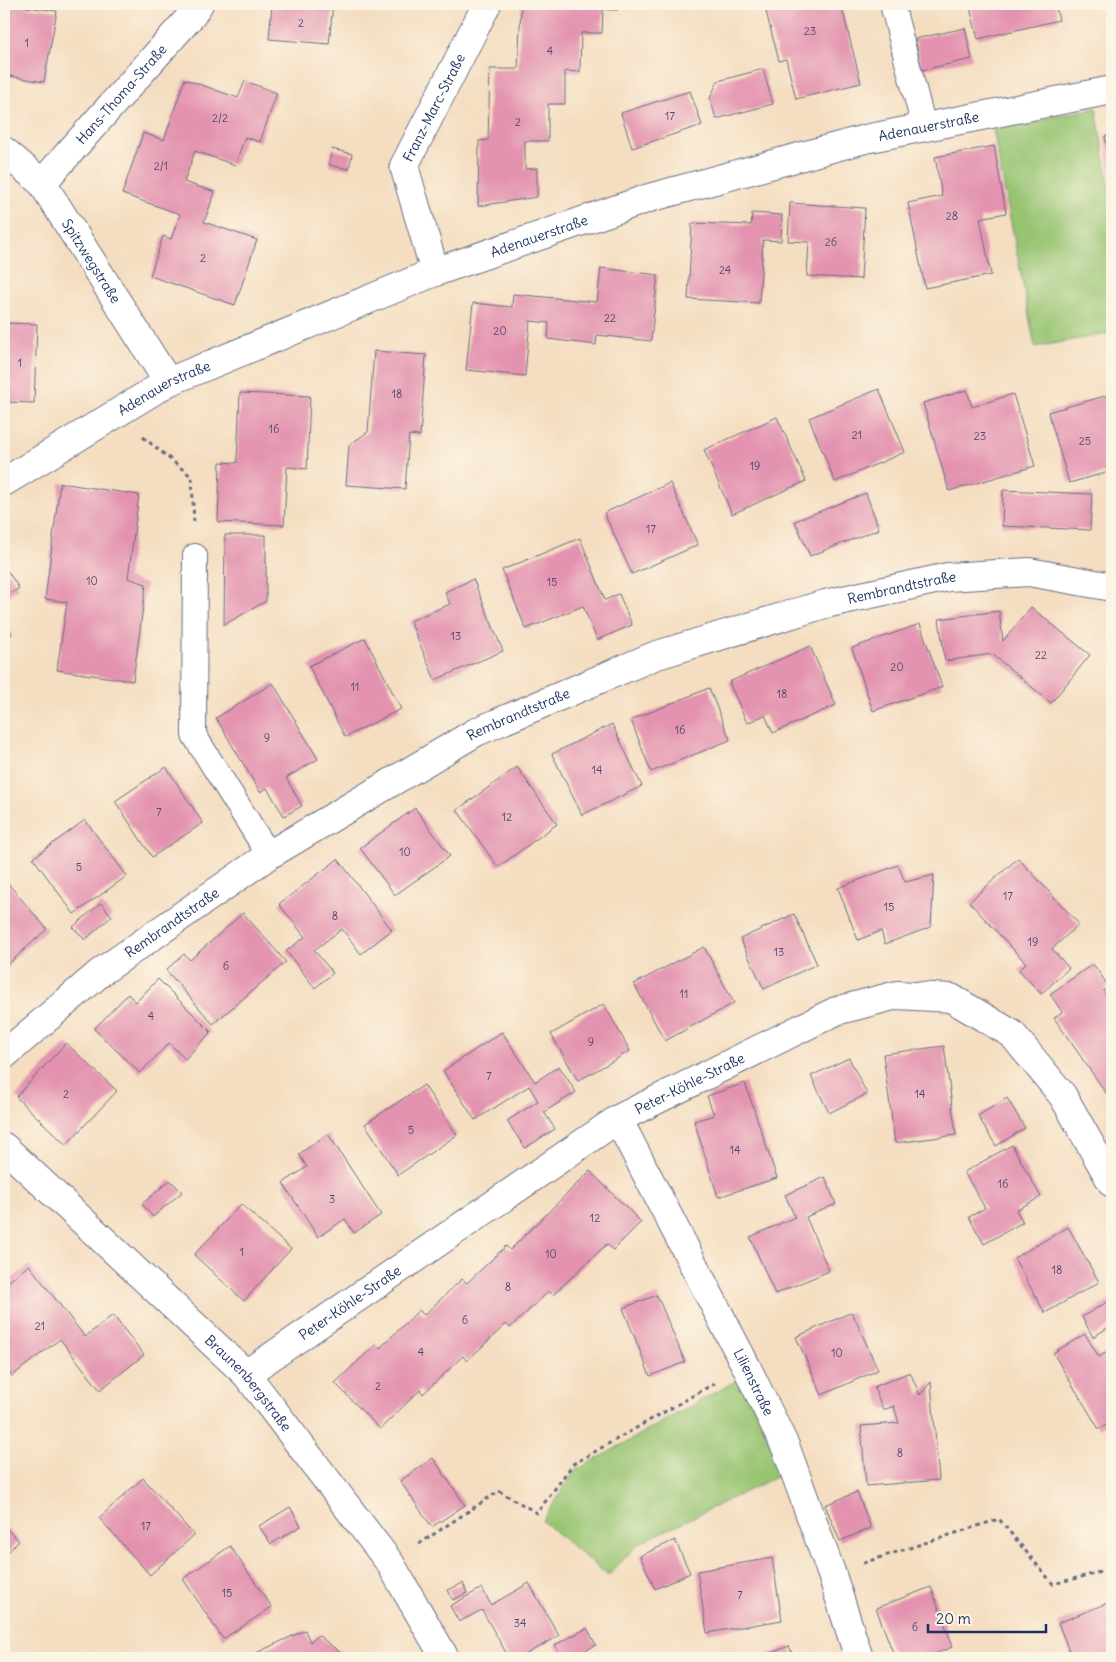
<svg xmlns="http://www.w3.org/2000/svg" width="1116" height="1662" font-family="Delius,sans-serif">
<rect width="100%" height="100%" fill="#fcf5e5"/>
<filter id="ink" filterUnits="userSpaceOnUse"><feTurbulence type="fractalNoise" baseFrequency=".02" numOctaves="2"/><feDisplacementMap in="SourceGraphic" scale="10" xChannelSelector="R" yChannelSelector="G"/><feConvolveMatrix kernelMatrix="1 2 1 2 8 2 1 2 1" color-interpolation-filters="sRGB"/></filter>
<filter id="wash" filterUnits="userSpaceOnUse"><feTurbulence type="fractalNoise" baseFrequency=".0096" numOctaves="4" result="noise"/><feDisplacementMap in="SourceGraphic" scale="20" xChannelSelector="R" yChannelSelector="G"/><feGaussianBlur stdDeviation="1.12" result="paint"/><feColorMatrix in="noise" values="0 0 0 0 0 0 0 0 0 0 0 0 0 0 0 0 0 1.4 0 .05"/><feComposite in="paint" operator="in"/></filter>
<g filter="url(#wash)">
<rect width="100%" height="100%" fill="#f4ddc0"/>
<!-- green -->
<path fill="#97c471" stroke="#597a68" d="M1096,108L1112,202V333L1035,347L993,129Z
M741,1378L784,1473L638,1544L608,1576L542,1521L575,1471Z"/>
<g id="blocks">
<!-- building -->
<path fill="#e393af" d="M4,4L57,11L44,82L4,75Z
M272,4H333L329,44L269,39Z
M335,4H356L355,7L335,5Z
M552,4H618V10L603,9L602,33H581L580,72L565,71V104H548V141H525V169L537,168V197L478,206L479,141L488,140L490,69H518L521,6L552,7Z
M764,4H841L861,83L796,99L786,59L779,61Z
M969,4H1055L1059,20L978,39Z
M965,28L972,59L922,70L915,39Z
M763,69L773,104L716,119L710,98L718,81Z
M185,79L238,98L245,81L277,93L260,142L245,137L235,165L195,151L184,182L215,192L204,222L257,240L235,305L150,276L163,236L171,239L180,214L122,194L143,133L164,140Z
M690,91L702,125L632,148L621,113Z
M1112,135V177L1111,178L1105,136Z
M994,146L1006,213L980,218L991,275L925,288L908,203L942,196L935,157Z
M332,149L352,154L349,169L329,165Z
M790,203L865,208L861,279L807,276L809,242L788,241Z
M752,213L782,215L781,241L763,240L759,303L688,299L692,223L751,225Z
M601,268L658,275L651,341L597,335L596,345L548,339L549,323L530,321L525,376L466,370L473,303L512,307L513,294L597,302Z
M4,323L37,324L34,403L4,402Z
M374,351L426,355L420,436L409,435L405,489L346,485L349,445L368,432Z
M879,389L905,452L835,482L809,418Z
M967,390L972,407L1013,394L1035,466L949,491L923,403Z
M240,393L310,396L307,469L287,467L284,525L218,522L220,462L237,463Z
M1112,394V471L1069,483L1048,412Z
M777,417L806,481L732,514L704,450Z
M60,483L139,495L128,578L146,584L133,681L57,670L67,602L45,599Z
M670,483L698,545L632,574L604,513Z
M1003,490L1092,494L1090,530L1002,526Z
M866,493L879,529L810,556L795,521Z
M225,535H266V601L224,625Z
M580,538L605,600L619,594L632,625L597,640L583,606L526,629L502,570Z
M4,566L19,588L4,598Z
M473,579L503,651L435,680L410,621L450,604L445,592Z
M1031,607L1090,655L1051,703L992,654L945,661L939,619L999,611L1003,641Z
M4,622L12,634L4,639Z
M920,624L942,687L873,711L852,648Z
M365,638L401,709L345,737L309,666Z
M810,646L836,705L773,733L765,715L747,723L729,682Z
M273,683L318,759L286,778L302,806L284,816L267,788L260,792L216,718Z
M709,688L730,740L651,772L631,720Z
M612,724L642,786L582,815L552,754Z
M166,767L203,823L152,857L115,801Z
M517,767L557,824L498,867L457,810Z
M415,808L450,856L395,895L360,848Z
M85,820L127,876L74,914L33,858Z
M1018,858L1079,924L1052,949L1069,968L1041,994L1019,970L1026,963L969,902Z
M338,859L392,930L361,954L342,929L314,950L333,973L315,988L286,951L305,937L279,904Z
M898,865L905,882L934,875L931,927L885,944L881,931L858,940L838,888Z
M4,879L47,929L4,968Z
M101,903L112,916L85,940L73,927Z
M243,913L286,962L213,1024L166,970L184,954L190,960Z
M794,914L817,964L764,989L740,939Z
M704,947L734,1003L665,1041L634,984Z
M1093,964L1109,987L1103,991L1112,1004V1089L1106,1093L1054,1018L1062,1012L1050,994Z
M158,979L211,1032L185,1059L169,1043L140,1073L94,1029L128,994L136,1002Z
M604,1004L630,1051L578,1081L551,1034Z
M502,1032L535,1082L559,1066L576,1092L544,1112L555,1129L525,1148L507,1121L538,1101L529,1086L475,1120L443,1071Z
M66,1043L117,1091L66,1145L16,1097Z
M944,1046L956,1135L895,1143L883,1054Z
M849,1058L867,1094L829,1113L811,1076Z
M745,1083L777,1178L718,1197L694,1121L714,1115L707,1096Z
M424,1085L457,1135L398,1175L365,1124Z
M1007,1098L1025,1128L996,1146L978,1116Z
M328,1134L381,1215L354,1233L345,1219L318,1237L283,1183L307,1167L299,1154Z
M1012,1145L1041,1197L1016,1210L1023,1222L984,1244L969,1217L985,1208L964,1172Z
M590,1171L641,1222L613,1250L607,1244L553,1295L549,1291L510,1328L506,1324L467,1361L463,1356L423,1394L420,1390L380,1429L335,1383L376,1344L380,1348L419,1310L424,1315L462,1279L467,1283L506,1246L510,1250Z
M825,1177L836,1204L806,1217L829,1271L775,1294L750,1237L795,1217L785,1195Z
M170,1180L182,1192L153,1217L142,1204Z
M241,1204L291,1249L244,1301L194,1255Z
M1068,1227L1099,1282L1045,1313L1014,1258Z
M29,1265L85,1337L113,1315L144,1355L100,1390L60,1339L12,1376L4,1365V1276L8,1282Z
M657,1295L685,1362L650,1376L623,1308Z
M1112,1299V1325L1093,1337L1082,1317Z
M852,1312L878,1370L822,1395L796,1337Z
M1085,1334L1099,1357L1112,1349V1422L1099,1429L1053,1353Z
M910,1372L920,1395L931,1382L939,1480L866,1486L861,1426L899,1423L894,1406L883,1410L874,1387Z
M433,1458L465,1505L432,1527L400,1481Z
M143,1478L194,1535L150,1575L99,1518Z
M857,1492L871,1528L840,1541L825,1505Z
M290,1507L301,1526L271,1544L259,1526Z
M4,1526L19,1541L4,1556Z
M675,1540L690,1573L655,1589L640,1556Z
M230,1546L272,1607L223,1639L183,1579Z
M772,1558L782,1620L707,1633L697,1571Z
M463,1583L467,1593L453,1600L448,1590Z
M529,1583L559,1636L519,1658H509L482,1610L459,1622L450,1606L482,1588L491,1605Z
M931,1587L953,1647L924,1658H895L876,1608Z
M1110,1602L1112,1607V1658H1072L1058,1623Z
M587,1628L596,1645L578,1654L580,1658H562L555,1645Z
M305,1630L310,1642L318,1635L347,1658H254L252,1655Z
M789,1646L794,1658H758Z"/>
</g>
</g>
<g filter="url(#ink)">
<use href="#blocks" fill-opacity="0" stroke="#676c80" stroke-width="1"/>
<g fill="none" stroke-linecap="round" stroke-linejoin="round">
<!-- service casing -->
<g stroke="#676c80" stroke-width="26">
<path id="service" d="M892,4L924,127
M195,556L194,735L269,855"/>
</g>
<!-- minor casing -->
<g stroke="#676c80" stroke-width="30">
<g id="minor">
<path id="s1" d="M4,151L42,183L168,382"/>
<path id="s2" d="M42,183L192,15L199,4"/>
<path id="s3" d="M435,272L404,166L487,4"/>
<path id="s4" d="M4,482L168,382L435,272L649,198L865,139L1112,90"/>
<path id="s5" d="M4,1055L101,972L269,855L476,732L654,656L825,604L948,577L1029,572L1112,587"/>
<path id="s6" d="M618,1119L746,1366L786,1448L831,1572L859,1658"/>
<path id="s7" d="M4,1147L246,1374L390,1563L445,1658"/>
<path id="s8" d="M246,1374L618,1119L836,1011L897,995L951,998L1012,1034L1063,1096L1112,1183"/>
</g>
</g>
<!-- path -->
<path stroke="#676c80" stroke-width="3" stroke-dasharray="4 4" stroke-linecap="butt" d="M143,437L192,477L194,525
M419,1544L499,1491L537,1513L573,1464L717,1382
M863,1563L999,1519L1053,1584L1112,1569"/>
<!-- service -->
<use href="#service" stroke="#fff" stroke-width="24"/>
<!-- minor -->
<use href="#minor" stroke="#fff" stroke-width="28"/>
</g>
</g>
<g text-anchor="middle" stroke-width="5" stroke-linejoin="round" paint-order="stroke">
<!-- number labels -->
<g font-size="11" fill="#4d4872">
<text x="301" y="27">2</text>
<text x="810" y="35">23</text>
<text x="27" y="47">1</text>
<text x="550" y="55">4</text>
<text x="670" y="120">17</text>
<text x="220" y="122">2/2</text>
<text x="518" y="126">2</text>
<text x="161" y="170">2/1</text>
<text x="952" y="220">28</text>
<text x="831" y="246">26</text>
<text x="203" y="262">2</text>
<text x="725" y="274">24</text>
<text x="610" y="322">22</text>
<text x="500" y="335">20</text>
<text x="20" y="367">1</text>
<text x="397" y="398">18</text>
<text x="274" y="433">16</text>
<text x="857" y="439">21</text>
<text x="980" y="440">23</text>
<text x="1085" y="445">25</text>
<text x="755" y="470">19</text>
<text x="651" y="533">17</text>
<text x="92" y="585">10</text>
<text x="552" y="586">15</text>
<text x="456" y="640">13</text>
<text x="1041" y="659">22</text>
<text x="897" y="671">20</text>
<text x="355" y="691">11</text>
<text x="782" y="698">18</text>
<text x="680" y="734">16</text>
<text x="267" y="742">9</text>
<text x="597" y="774">14</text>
<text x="159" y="816">7</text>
<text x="507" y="821">12</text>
<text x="405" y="856">10</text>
<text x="79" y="871">5</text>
<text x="1008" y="900">17</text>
<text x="889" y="911">15</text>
<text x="335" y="920">8</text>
<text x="1033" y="946">19</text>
<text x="779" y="956">13</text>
<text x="226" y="970">6</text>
<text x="684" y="998">11</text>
<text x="151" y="1020">4</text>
<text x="591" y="1046">9</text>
<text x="489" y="1080">7</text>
<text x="66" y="1098">2</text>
<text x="920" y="1098">14</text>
<text x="411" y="1134">5</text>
<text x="735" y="1154">14</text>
<text x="1003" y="1188">16</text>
<text x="332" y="1203">3</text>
<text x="595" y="1222">12</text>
<text x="242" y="1256">1</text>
<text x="551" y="1258">10</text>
<text x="1057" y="1274">18</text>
<text x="508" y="1291">8</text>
<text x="465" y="1324">6</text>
<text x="40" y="1330">21</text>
<text x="421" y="1356">4</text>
<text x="837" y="1357">10</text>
<text x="378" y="1390">2</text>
<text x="900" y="1457">8</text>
<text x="146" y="1530">17</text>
<text x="227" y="1597">15</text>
<text x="740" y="1599">7</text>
<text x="520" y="1627">34</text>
<text x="915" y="1631">6</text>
</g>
<!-- street labels -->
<g font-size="14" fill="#1b2f5e" stroke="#fcf5e5">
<text dy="5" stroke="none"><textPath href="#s2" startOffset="119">Hans-Thoma-Straße</textPath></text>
<text dy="5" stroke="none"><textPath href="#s3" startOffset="176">Franz-Marc-Straße</textPath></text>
<text dy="5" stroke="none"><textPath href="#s4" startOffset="996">Adenauerstraße</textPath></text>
<text dy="5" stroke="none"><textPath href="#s4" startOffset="591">Adenauerstraße</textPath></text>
<text dy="5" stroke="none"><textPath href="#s1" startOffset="142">Spitzwegstraße</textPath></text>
<text dy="5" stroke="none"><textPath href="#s4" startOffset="186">Adenauerstraße</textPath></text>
<text dy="5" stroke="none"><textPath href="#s5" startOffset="1024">Rembrandtstraße</textPath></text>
<text dy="5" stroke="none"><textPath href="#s5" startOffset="619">Rembrandtstraße</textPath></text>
<text dy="5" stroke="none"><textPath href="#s5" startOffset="214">Rembrandtstraße</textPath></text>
<text dy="5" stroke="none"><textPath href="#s8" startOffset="531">Peter-Köhle-Straße</textPath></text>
<text dy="5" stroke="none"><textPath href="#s8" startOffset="126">Peter-Köhle-Straße</textPath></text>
<text dy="5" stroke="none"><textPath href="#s6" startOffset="296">Lilienstraße</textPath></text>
<text dy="5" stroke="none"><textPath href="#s7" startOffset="340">Braunenbergstraße</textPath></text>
</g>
</g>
<!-- margin -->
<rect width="1116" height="1662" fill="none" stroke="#fcf5e5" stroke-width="20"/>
<!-- scale -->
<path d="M928 1624v8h118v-8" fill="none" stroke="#1b2f5e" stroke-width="2.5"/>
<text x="936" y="1624" font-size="15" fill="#1b2f5e" stroke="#fcf5e5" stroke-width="4" paint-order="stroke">20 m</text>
</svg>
